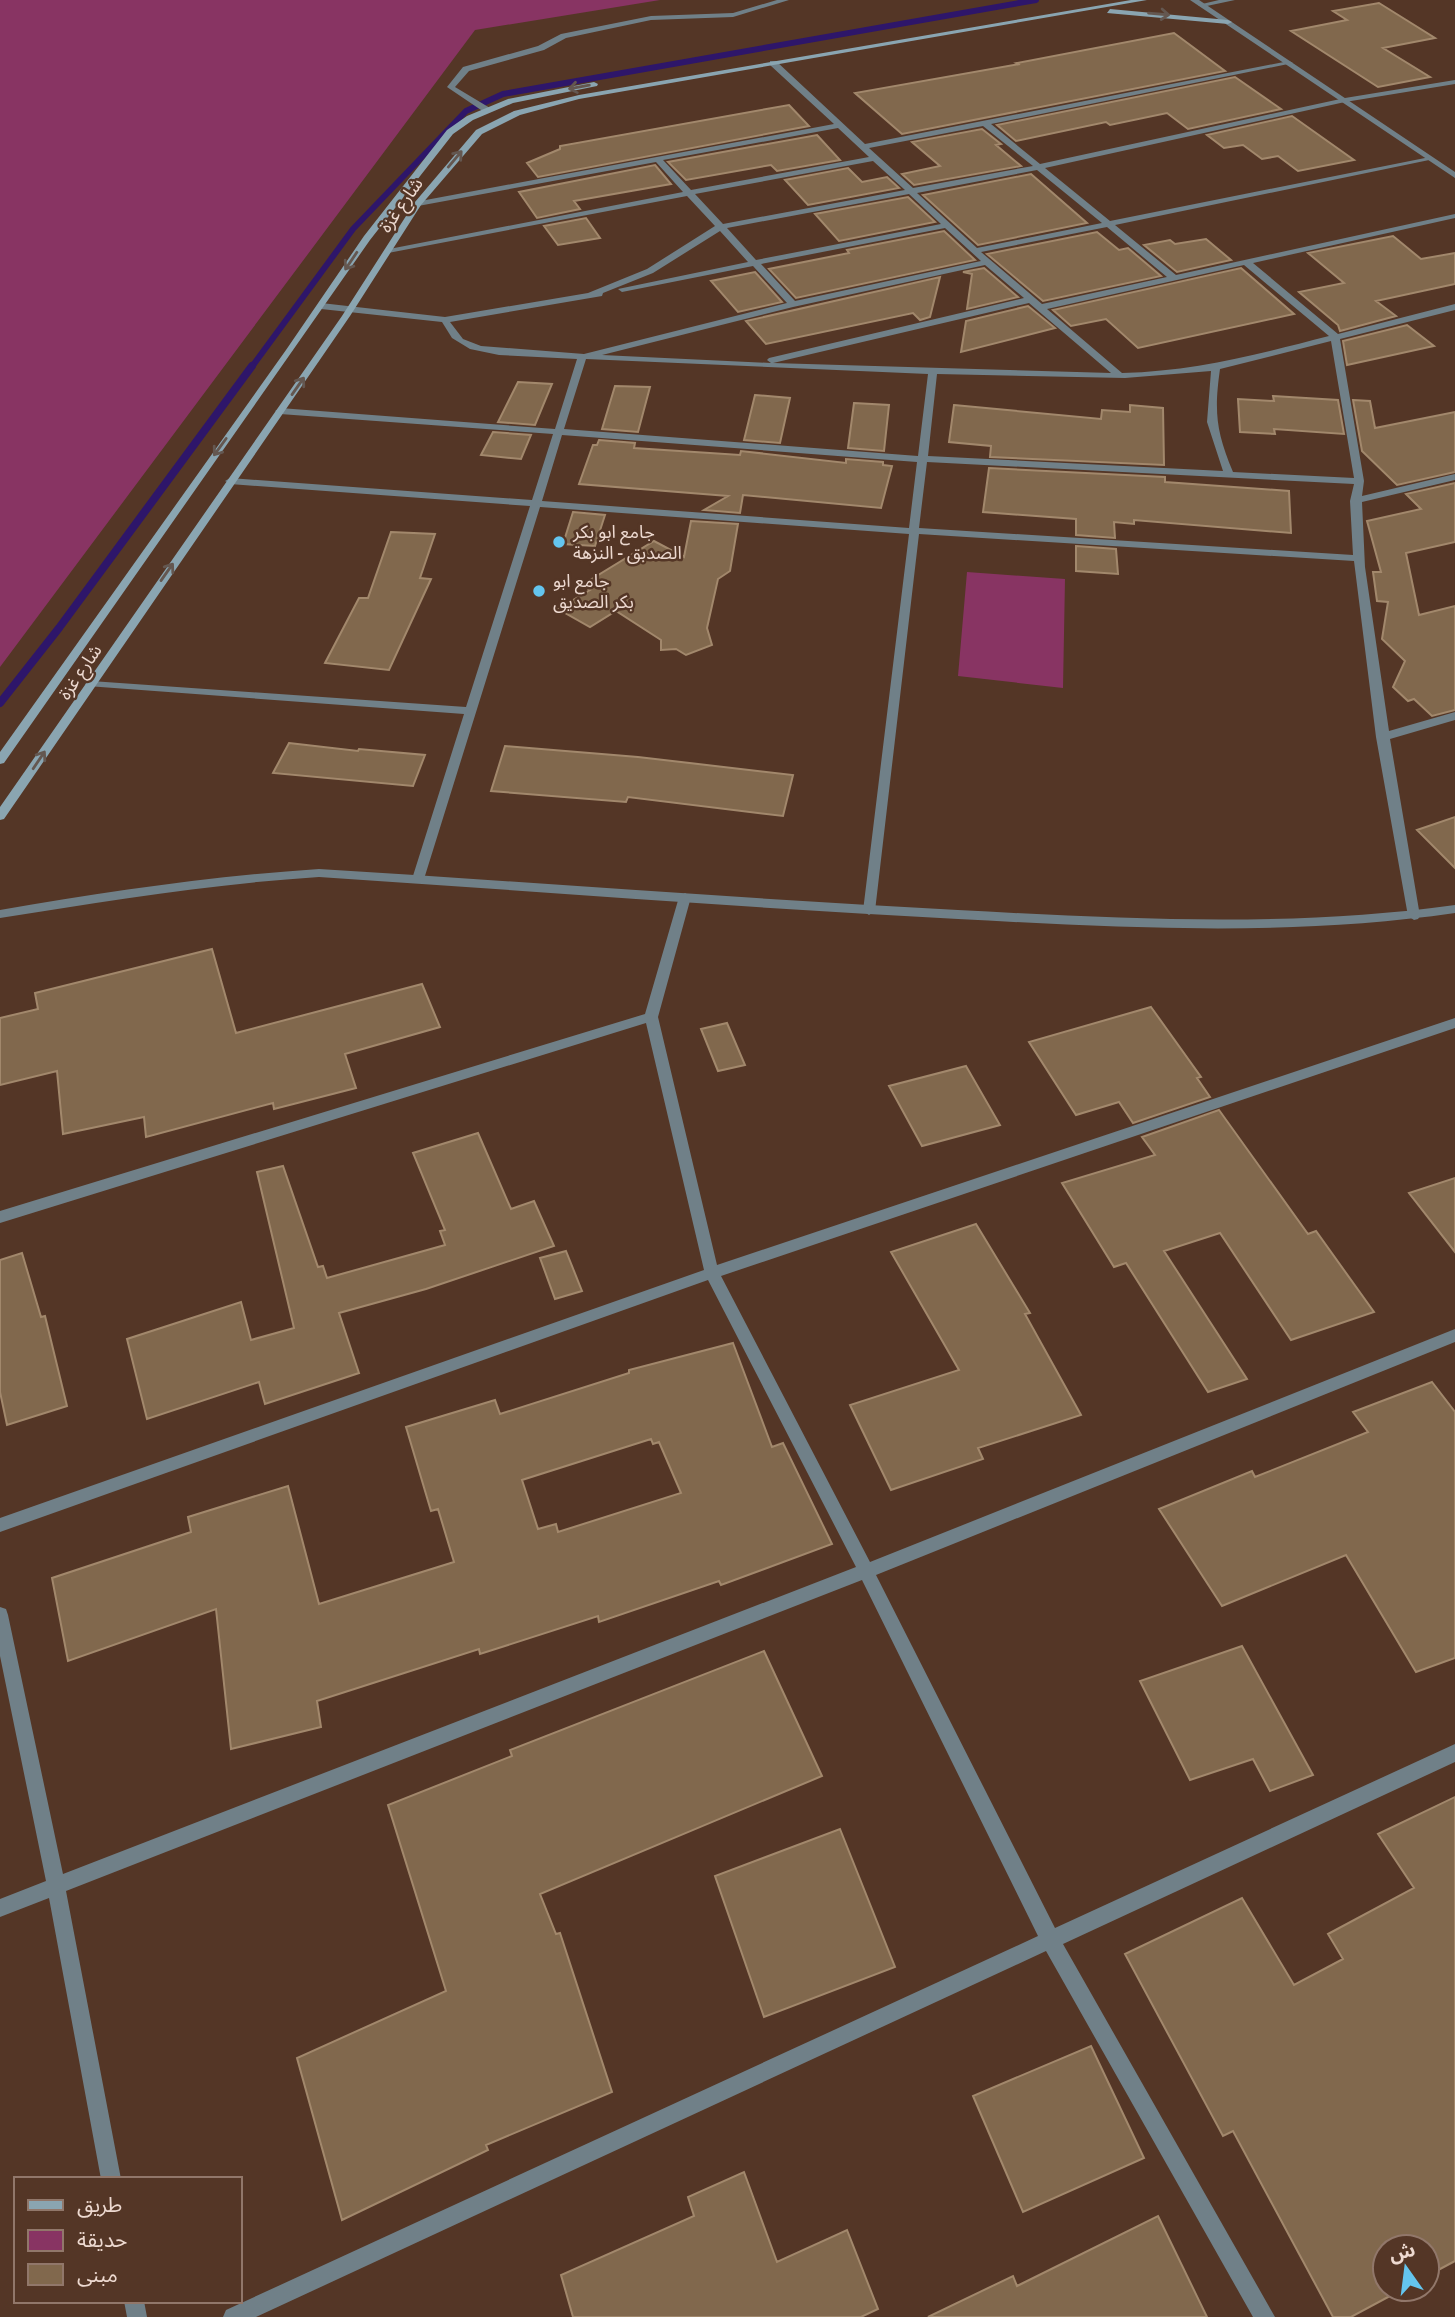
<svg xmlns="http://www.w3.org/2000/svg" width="1455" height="2317" font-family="'Archivo Narrow','Noto Sans Arabic',sans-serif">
<rect width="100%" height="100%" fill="#543626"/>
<!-- green -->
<path fill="#883463" d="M0,0H660L475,30L0,667Z
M967,572L1065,579L1063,688L958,676Z"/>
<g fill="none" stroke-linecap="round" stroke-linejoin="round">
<!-- stream-far1 -->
<path stroke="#2e166a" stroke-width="6" d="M251,368L353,229L466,111L503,94L1036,0"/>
<!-- stream -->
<path stroke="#2e166a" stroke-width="8" d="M0,703L59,628L252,366"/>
</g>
<!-- building -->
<path fill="#81684d" stroke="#a2886c" stroke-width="2" fill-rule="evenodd" d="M1379,3L1435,38L1383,48L1430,77L1378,87L1291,31L1347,20L1333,11Z
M1174,33L1225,71L902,134L855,93L1020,64L1017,63Z
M1235,77L1281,109L1188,129L1167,113L1110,125L1106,122L1016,141L997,125Z
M789,105L809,126L538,177L527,163L560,149V146Z
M1292,116L1354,160L1298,171L1278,156L1262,159L1243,145L1224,148L1207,135Z
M982,129L1001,144L996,145L1021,166L914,185L902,174L940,166L912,142Z
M817,135L840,160L777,171L771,165L686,180L668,162Z
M655,165L671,184L574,201L580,209L537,218L519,192Z
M848,168L862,182L887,177L899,188L808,205L785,180Z
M1031,174L1087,223L978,245L923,195Z
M908,197L935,222L839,241L815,214Z
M586,218L600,238L558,245L544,226Z
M944,231L975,260L796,298L769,269L849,253L847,250Z
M1097,232L1119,250L1128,248L1161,276L1043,301L987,254Z
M1393,236L1421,259L1455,253V284L1376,301L1396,316L1340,331L1338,325L1299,292L1344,283L1308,253Z
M1206,239L1231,260L1177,272L1144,245L1170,240L1175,244Z
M984,268L1018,297L967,309L972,274L963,272Z
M1241,268L1294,314L1138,348L1106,319L1071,326L1053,310Z
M755,272L782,302L738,312L711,281Z
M940,277L930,317L920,320L913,313L766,344L746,321Z
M1028,306L1055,328L961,352L966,321Z
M1407,325L1434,346L1347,365L1343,341Z
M518,382L552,384L535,425L498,422Z
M615,386L650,387L638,432L602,429Z
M755,395L790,398L780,443L744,440Z
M1273,396L1338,400L1344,434L1274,429L1275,434L1240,432L1238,399L1274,401Z
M1353,400L1370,401L1375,428L1455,412V472L1397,485L1362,451Z
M854,403L889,405L884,451L848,448Z
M954,405L1101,419L1102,410L1130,412V405L1163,408L1164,465L990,457L991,446L949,442Z
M493,432L531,435L521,459L481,455Z
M599,440L635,443L634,448L740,455L741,451L846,463V459L883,462V465L892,466L881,508L743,495L740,513L704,510L728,496L579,484L593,445H597Z
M989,468L1165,477V482L1289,491L1291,533L1134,520V524L1114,522L1115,538L1076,535V519L983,512Z
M1455,483V542L1406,553L1419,615L1455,606V710L1432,716L1414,699L1408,701L1393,687L1405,661L1382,639L1388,602L1377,601L1373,572H1381L1367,521L1421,509L1406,494Z
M573,512L605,515L595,546L563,544Z
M691,521L738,524L730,571L718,579L707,628L712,645L686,655L676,649L661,650V640L616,611L590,627L558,609L590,590L582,585L654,541L684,557Z
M391,532L435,534L420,578L431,579L389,670L325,663L359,598H368Z
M1076,546L1116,549L1118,574L1076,571Z
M289,743L358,751L359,749L425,755L413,786L273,773Z
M505,746L638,757L793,775L783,816L628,797L626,802L491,791Z
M1455,817V868L1417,830Z
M212,949L236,1033L422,984L440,1027L345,1054L356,1088L274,1109L273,1103L146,1137L144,1117L63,1134L57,1071L0,1085V1018L38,1009L35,993Z
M1151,1007L1201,1077L1197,1078L1210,1097L1133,1123L1119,1102L1076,1115L1029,1042Z
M727,1023L745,1065L718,1071L701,1029Z
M966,1066L1000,1125L922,1146L889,1086Z
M1219,1110L1308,1234L1316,1231L1374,1312L1291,1340L1220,1233L1164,1251L1247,1379L1208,1392L1126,1263L1114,1267L1062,1183L1155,1155L1142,1137Z
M478,1133L511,1209L534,1201L554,1246L426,1289L339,1313L359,1373L265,1404L259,1382L147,1419L127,1339L241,1302L251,1340L294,1328L257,1172L283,1166L318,1267L323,1266L327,1278L445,1245L440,1231L445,1230L413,1153Z
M1455,1178V1252L1409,1193Z
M976,1224L1030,1313L1025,1314L1081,1415L978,1448L983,1459L891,1490L850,1405L959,1370L891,1252Z
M566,1251L582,1291L555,1299L540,1258Z
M22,1253L41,1317L45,1316L67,1406L7,1425L0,1392V1260Z
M733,1343L772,1447L783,1443L832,1544L721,1585L719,1581L599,1622L598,1616L480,1654L479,1649L317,1701L321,1727L231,1749L216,1609L68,1661L52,1578L191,1532L188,1517L288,1486L319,1604L454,1562L438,1509L431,1511L406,1427L495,1400L500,1414L629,1373V1370ZM651,1439L653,1444L659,1442L681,1493L558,1532L556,1524L538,1529L522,1480Z
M1432,1382L1455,1412V1658L1416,1672L1346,1555L1222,1606L1159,1509L1252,1471L1255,1477L1368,1432L1353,1412Z
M1242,1646L1313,1775L1270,1791L1253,1759L1190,1780L1140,1681Z
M764,1651L822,1776L540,1894L556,1934L560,1933L612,2092L486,2145L488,2150L342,2220L297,2058L446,1991L388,1805L512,1756L510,1750Z
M1455,1797V2261L1427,2276V2247H1385V2289H1403L1351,2317H1333L1233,2131L1223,2136L1125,1954L1242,1898L1294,1985L1343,1959L1328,1934L1414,1888L1378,1834Z
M840,1829L895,1967L764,2017L715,1876Z
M1091,2046L1144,2158L1023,2212L973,2096Z
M744,2172L777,2262L847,2230L878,2309L861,2317H573L561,2275L694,2216L688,2197Z
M1158,2216L1207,2317H928L1013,2276L1017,2286Z"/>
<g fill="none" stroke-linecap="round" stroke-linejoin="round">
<!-- service -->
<path fill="#708088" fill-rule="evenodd" d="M777,0H789L733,17L651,20L566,38L544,50L469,71L455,87L490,108V112H484L447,87L463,67L538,46L561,34L651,16L733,13Z"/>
<!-- minor -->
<path fill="#708088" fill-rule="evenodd" d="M1219,0H1235L1202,7L1198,5Z
M770,61H776L865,144L1289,61L1293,63L991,124L1040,164L1345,98L1455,80V84L1345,102L1045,168L1110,221L1430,157L1434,159L1115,225L1176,275L1455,214V218L1253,263L1338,334L1455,304V310L1340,339L1364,481L1362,496L1455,474V480L1362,502L1365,567L1389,731L1455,712V720L1390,739L1420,916L1418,919L1414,920L1408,916L1376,737L1354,561L919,534L875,911L869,915L863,911L909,534L540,507L424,879L418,883L412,879L464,714L87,686L85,684L91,681L466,707L530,506L230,484L225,481L230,478L532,500L553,434L280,414L275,411L280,408L555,429L577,359L499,355L470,349L452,338L442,322L321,309L317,306L321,303L445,317L588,293L647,269L715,226L687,196L388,253L384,250L683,192L656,162L418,206H415V202L834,124L770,65ZM983,126L1033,166L913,188L869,148ZM838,128L869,157L691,190L663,160ZM873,161L905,190L723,224L695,194ZM1037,170L1102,223L977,248L917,193ZM909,194L941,224L756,260L727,228ZM1107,227L1167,277L1042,304L981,252ZM945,228L981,261L795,301L761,264ZM720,231L748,262L618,289L622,292L753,266L787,303L584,354L481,346L463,339L450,322L602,296L603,293L653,273ZM985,265L1024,298L769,358L767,360L771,363L602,355L793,307ZM1244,265L1329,336C1259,354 1196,371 1122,373L1047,309ZM1029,303L1111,373L773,363ZM1331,341L1354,478L1233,472C1216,431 1214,412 1220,369ZM586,359L928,374L918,456L564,429ZM1211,371L1207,422L1223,471L928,456L937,374L1125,378ZM562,435L917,462L909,528L542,501ZM927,462L1354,484L1350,501L1353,555L919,528Z
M685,893L691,897L658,1017L717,1265L1455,1018V1028L721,1276L870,1562L1455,1329V1342L876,1575L1055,1928L1455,1744V1762L1063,1944L1275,2317H1253L1046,1951L256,2317H223L226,2310L1038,1936L862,1580L66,1891L121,2179H101L49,1898L0,1917V1899L46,1881L0,1656V1607L6,1609L8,1615L63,1874L856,1567L708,1280L0,1532V1518L704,1270L646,1023L0,1223V1211L645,1014L679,897Z
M124,2301H144L147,2317H127Z"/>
<!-- tertiary -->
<path fill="#708088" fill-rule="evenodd" d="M1190,0H1199L1455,172V178Z
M319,869C532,882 745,899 958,910C1125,919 1290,928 1455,905V913C1289,937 1125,928 958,919C745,908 532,891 319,877C211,884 106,901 0,918V910C106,892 211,876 319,869Z"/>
<!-- secondary -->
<path fill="#8aa5b1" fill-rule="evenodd" d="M1131,0H1147L579,99L520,115L482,134L421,205L350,316L4,819L0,820V807L342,316L415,202L476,130L514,111L579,95Z
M1110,9L1228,20L1232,22L1228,24L1107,13Z
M594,82L598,84L597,86L513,103L473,120L453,134L370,240L4,763L0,764V752L286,350L364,236L447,130L467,116L508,99Z"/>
</g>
<!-- one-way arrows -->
<defs><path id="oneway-shaft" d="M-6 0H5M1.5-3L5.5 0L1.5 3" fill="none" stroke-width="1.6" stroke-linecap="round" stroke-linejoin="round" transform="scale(1.75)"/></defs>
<g stroke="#645750">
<use href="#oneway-shaft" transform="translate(1159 14) rotate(5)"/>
<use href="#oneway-shaft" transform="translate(579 87) rotate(170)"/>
<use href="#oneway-shaft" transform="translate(455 159) rotate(-50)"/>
<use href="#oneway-shaft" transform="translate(351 261) rotate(124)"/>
<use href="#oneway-shaft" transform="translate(298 386) rotate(-55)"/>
<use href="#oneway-shaft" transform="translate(220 447) rotate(126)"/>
<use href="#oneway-shaft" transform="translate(167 572) rotate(-55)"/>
<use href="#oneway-shaft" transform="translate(39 760) rotate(-56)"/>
</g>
<!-- markers -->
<g fill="#64c5ee" stroke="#543626" stroke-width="2.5">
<circle cx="559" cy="542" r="7"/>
<circle cx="539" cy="591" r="7"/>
</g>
<g text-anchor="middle" stroke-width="5" stroke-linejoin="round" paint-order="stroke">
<!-- far-street labels -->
<g font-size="18" fill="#edd9d0" stroke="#543626">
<text transform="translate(401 205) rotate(-55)" y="6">شارع غزة</text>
<text transform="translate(80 672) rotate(-56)" y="6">شارع غزة</text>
</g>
<!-- far-poi labels -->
<g font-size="18" fill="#edd9d0" stroke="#543626" text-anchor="start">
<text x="573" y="538">جامع ابو بكر<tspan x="573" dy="21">الصدبق - النزهة</tspan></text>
<text x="553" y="587">جامع ابو<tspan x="553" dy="21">بكر الصديق</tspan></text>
</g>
</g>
<!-- legend -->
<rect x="14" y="2177" width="228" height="126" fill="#543626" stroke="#91776a" stroke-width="2"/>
<rect x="28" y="2200" width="35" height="10" fill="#8aa5b1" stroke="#91776a" stroke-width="2"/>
<text x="77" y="2212" font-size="21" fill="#edd9d0">طريق</text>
<rect x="28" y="2230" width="35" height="21" fill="#883463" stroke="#91776a" stroke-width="2"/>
<text x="77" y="2247" font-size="21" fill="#edd9d0">حديقة</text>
<rect x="28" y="2264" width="35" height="21" fill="#81684d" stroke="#91776a" stroke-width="2"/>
<text x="77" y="2282" font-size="21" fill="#edd9d0">مبنى</text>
<!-- north arrow -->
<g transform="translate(1406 2268) rotate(346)"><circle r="33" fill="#543626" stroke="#91776a" stroke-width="2"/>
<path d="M0-5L12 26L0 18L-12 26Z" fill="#64c5ee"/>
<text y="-10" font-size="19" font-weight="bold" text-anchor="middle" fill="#edd9d0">ش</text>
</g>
</svg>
